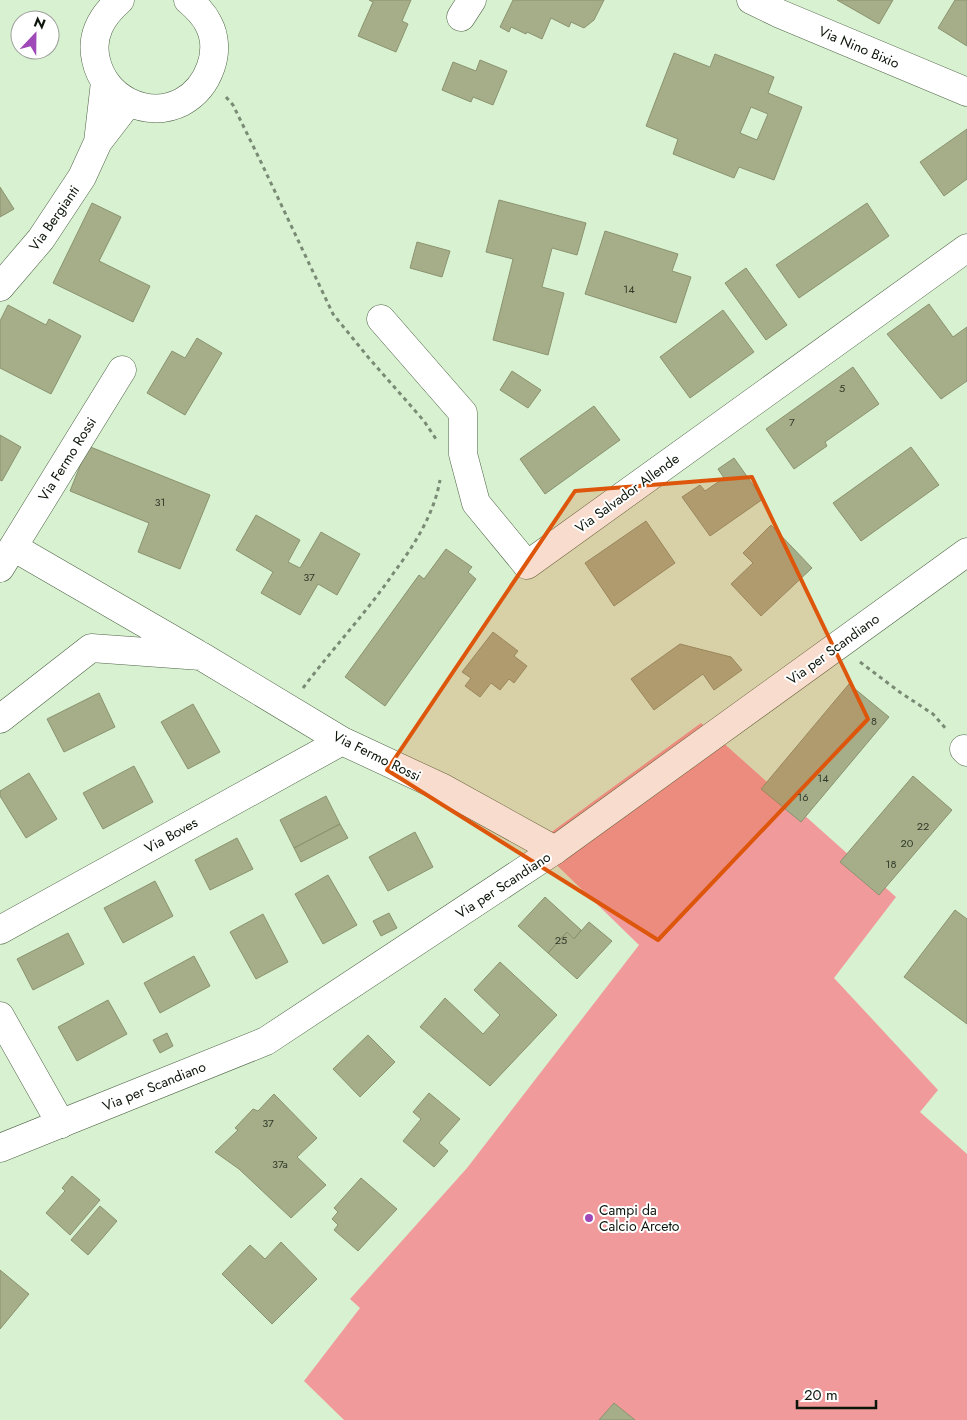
<svg xmlns="http://www.w3.org/2000/svg" width="967" height="1420" font-family="Jost,sans-serif">
<rect width="100%" height="100%" fill="#d8f1d0"/>
<!-- green -->
<path fill="#f19a9c" d="M701,723L896,897L834,978L938,1090L920,1112L967,1154V1420H344L304,1381L360,1308L350,1299L467,1168L639,945L535,844Z"/>
<!-- building -->
<path fill="#a5ad89" stroke="#8b936f" fill-rule="evenodd" d="M369,0H411L402,21L408,24L396,52L358,36L373,2Z
M513,0H604L594,20L584,28L571,22L569,27L551,18L542,39L527,32L526,34L511,27L509,32L500,27Z
M837,0H893L879,24Z
M955,0H967V46L938,28Z
M674,53L710,67L715,54L774,77L768,93L802,107L774,180L739,167L734,178L673,154L678,139L646,126ZM751,107L768,114L757,140L740,133Z
M480,60L507,71L493,105L473,97L471,102L442,90L453,62L476,71Z
M967,129V179L944,196L920,162Z
M0,187L14,209L0,217Z
M499,200L586,223L577,255L552,248L542,287L564,293L548,355L493,340L513,259L486,252Z
M92,203L121,217L99,261L150,286L133,322L53,283Z
M867,203L889,236L799,298L776,265Z
M605,231L678,254L672,271L691,277L676,323L585,294Z
M417,242L450,251L442,277L410,268Z
M746,268L787,325L766,340L725,283Z
M929,304L953,337L967,327V381L941,399L887,334Z
M8,305L46,325L49,319L81,336L51,394L0,368V321Z
M723,310L754,352L690,398L660,357Z
M197,338L222,353L185,415L147,393L172,351L185,358Z
M853,367L879,404L825,442L827,446L794,469L766,429Z
M512,371L541,390L528,408L500,390Z
M594,406L620,440L545,494L520,459Z
M0,435L21,447L2,481L0,480Z
M88,446L210,495L180,569L138,552L149,523L70,491Z
M911,447L939,485L861,541L833,503Z
M734,458L763,499L710,536L682,497L700,485L705,491L724,478L718,469Z
M256,515L300,540L288,562L300,568L321,532L360,554L337,595L318,584L300,615L261,593L273,572L236,550Z
M646,521L675,563L614,606L585,563Z
M771,525L812,568L761,616L731,584L753,563L743,553Z
M446,549L472,567L468,572L476,579L385,706L345,677L419,575L424,579Z
M493,632L518,651L514,656L527,666L514,683L509,679L500,690L491,683L480,697L465,686L471,678L462,672Z
M680,644L731,657L742,670L714,690L703,674L654,710L631,679Z
M849,684L889,717L801,822L761,789Z
M99,693L115,727L64,752L47,719Z
M193,704L220,752L188,769L161,722Z
M134,766L153,802L103,829L83,793Z
M29,773L57,819L26,838L0,796V791Z
M913,776L952,810L879,895L840,862Z
M326,796L340,824L294,848L280,820Z
M340,824L348,838L301,862L294,848Z
M415,832L433,867L388,891L369,857Z
M237,838L253,869L210,890L195,860Z
M328,875L357,925L323,944L295,894Z
M155,881L173,916L123,943L104,908Z
M545,897L581,930L574,939L567,932L548,953L518,926Z
M955,910L967,919V1024L904,977Z
M389,913L397,928L381,936L373,921Z
M263,914L288,962L256,979L230,932Z
M589,922L612,941L577,979L548,953L567,932L574,939Z
M68,933L84,964L33,990L17,959Z
M194,956L210,986L160,1013L144,983Z
M500,962L557,1015L490,1086L420,1027L445,998L483,1034L500,1015L474,990Z
M108,1000L127,1034L77,1061L58,1027Z
M167,1033L173,1046L160,1053L153,1040Z
M368,1035L395,1062L360,1097L333,1069Z
M429,1093L460,1119L439,1143L448,1151L434,1167L403,1141L421,1119L413,1112Z
M274,1094L317,1138L297,1157L326,1185L291,1218L239,1169L215,1152L238,1130L235,1128L253,1109L258,1111Z
M72,1176L100,1200L70,1235L46,1213L65,1191L62,1188Z
M361,1178L397,1209L358,1251L334,1230L338,1225L332,1219L338,1212L334,1208Z
M100,1206L117,1221L88,1255L71,1240Z
M281,1242L317,1279L272,1324L222,1274L250,1245L265,1259Z
M0,1270L29,1294L0,1329Z
M614,1403L635,1420H599Z"/>
<g fill="none" stroke-linecap="round" stroke-linejoin="round">
<!-- street casing -->
<g stroke="#506548" stroke-width="29">
<path id="street" d="M120,0C102,16 90,35 96,60C104,98 147,120 182,102C209,87 223,50 208,23C203,13 196,7 188,0
M751,0L778,13L967,92
M461,17L472,0
M105,82L98,142L128,103
M0,287L41,239L82,177L98,142
M381,319L463,413V454L476,503L527,565L967,248
M13,547L122,370
M0,568L13,547L196,653
M0,719L91,648L201,656L342,741L443,788L555,850
M964,749L967,752
M0,930L342,741
M0,1016L61,1124"/>
</g>
<!-- secondary casing -->
<g stroke="#506548" stroke-width="29">
<path id="secondary" d="M0,1148L266,1041L555,850L967,552"/>
</g>
<!-- path -->
<path stroke="#798b74" stroke-width="3" stroke-dasharray="4 4" stroke-linecap="butt" d="M226,97L233,105L260,160L333,314L368,357L424,421L436,439
M860,662L901,693L933,714L947,730
M303,688C333,648 367,612 395,571C415,544 434,514 440,480"/>
<!-- street -->
<use href="#street" stroke="#fff" stroke-width="28"/>
<!-- secondary -->
<use href="#secondary" stroke="#fff" stroke-width="28"/>
</g>
<!-- marked area -->
<path fill="#dd560c" fill-opacity="0.2" stroke="#dd560c" stroke-width="4" stroke-linejoin="round" d="M752,477L868,719L658,940L387,770L575,491Z"/>
<!-- markers -->
<circle fill="#9e49b7" stroke="#fff" stroke-width="2" cx="589" cy="1218" r="5"/>
<g text-anchor="middle" stroke-width="4" stroke-linejoin="round" paint-order="stroke">
<!-- number labels -->
<g font-size="11" fill="#323b29">
<text x="629" y="293">14</text>
<text x="842" y="392">5</text>
<text x="792" y="426">7</text>
<text x="160" y="506">31</text>
<text x="309" y="581">37</text>
<text x="874" y="725">8</text>
<text x="823" y="782">14</text>
<text x="803" y="801">16</text>
<text x="923" y="830">22</text>
<text x="907" y="847">20</text>
<text x="891" y="868">18</text>
<text x="561" y="944">25</text>
<text x="268" y="1127">37</text>
<text x="280" y="1168">37a</text>
</g>
<!-- street labels -->
<g font-size="14" fill="#0c1509" stroke="#fff">
<text transform="translate(859 47) rotate(23)" y="5">Via Nino Bixio</text>
<text transform="translate(54 218) rotate(-55)" y="5">Via Bergianti</text>
<text transform="translate(67 459) rotate(-58)" y="5">Via Fermo Rossi</text>
<text transform="translate(627 493) rotate(-36)" y="5">Via Salvador Allende</text>
<text transform="translate(833 649) rotate(-36)" y="5">Via per Scandiano</text>
<text transform="translate(377 756) rotate(26)" y="5">Via Fermo Rossi</text>
<text transform="translate(171 835) rotate(-29)" y="5">Via Boves</text>
<text transform="translate(503 885) rotate(-33)" y="5">Via per Scandiano</text>
<text transform="translate(154 1086) rotate(-22)" y="5">Via per Scandiano</text>
</g>
<!-- poi labels -->
<g font-size="14" fill="#0c1509" stroke="#fff" text-anchor="start">
<text x="599" y="1215">Campi da<tspan x="599" dy="16">Calcio Arceto</tspan></text>
</g>
</g>
<!-- north arrow -->
<g transform="translate(35 35) rotate(22)"><circle r="24" fill="#ffffff" stroke="#9ea19d"/>
<path d="M0-4L9 19L0 12L-9 19Z" fill="#9e49b7"/>
<text y="-8" font-size="14" font-weight="bold" text-anchor="middle" fill="#0c1509">N</text>
</g>
<!-- scale -->
<path d="M797 1400v8h79v-8" fill="none" stroke="#0c1509" stroke-width="2.5"/>
<text x="804" y="1400" font-size="15" fill="#0c1509" stroke="#ffffff" stroke-width="4" paint-order="stroke">20 m</text>
</svg>
